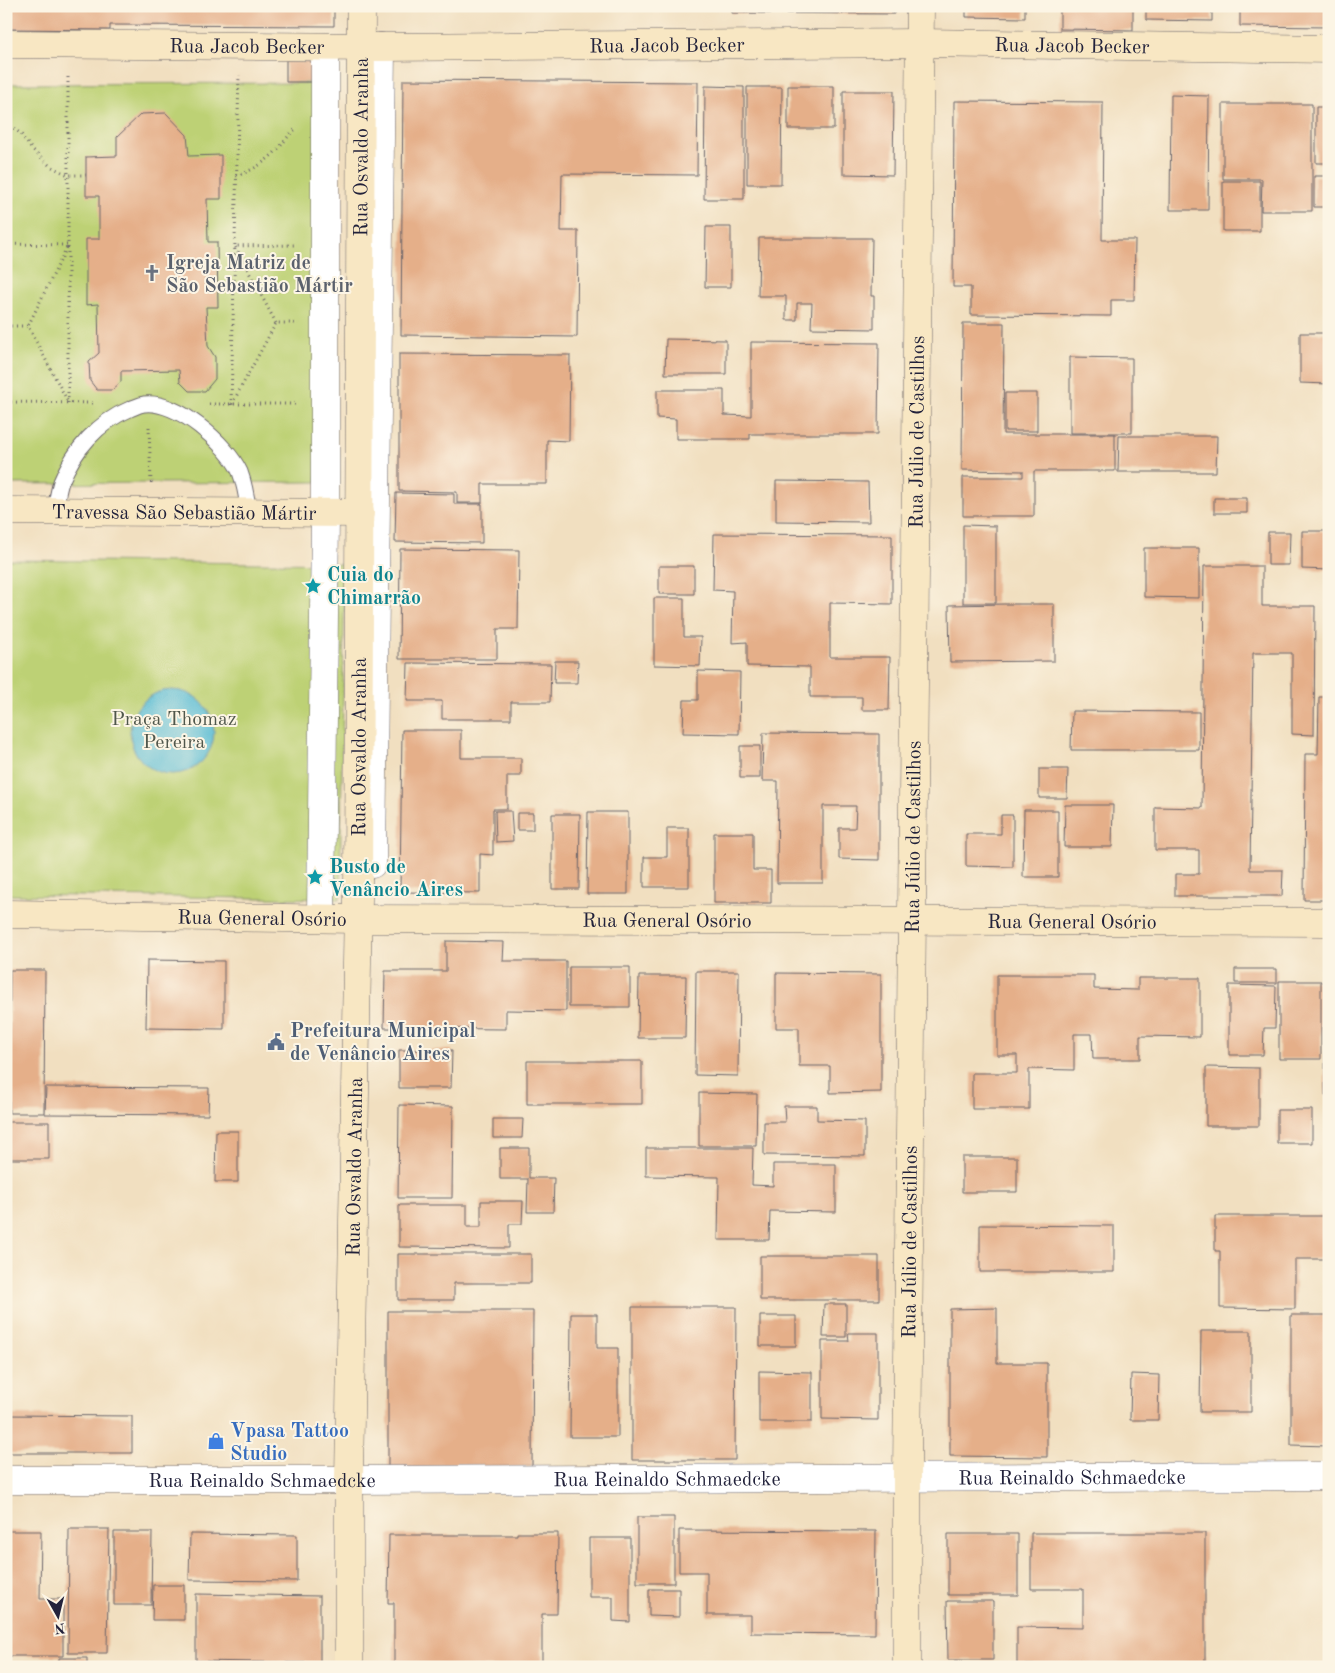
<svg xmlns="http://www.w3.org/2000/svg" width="1335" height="1673" font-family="'Old Standard TT',serif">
<rect width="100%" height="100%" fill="#fcf5e5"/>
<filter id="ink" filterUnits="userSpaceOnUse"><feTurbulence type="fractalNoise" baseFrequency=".02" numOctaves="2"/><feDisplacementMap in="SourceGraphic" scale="10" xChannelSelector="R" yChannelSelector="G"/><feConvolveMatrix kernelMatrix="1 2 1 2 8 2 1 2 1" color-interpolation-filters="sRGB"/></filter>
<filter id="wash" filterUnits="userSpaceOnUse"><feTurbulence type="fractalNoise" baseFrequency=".0096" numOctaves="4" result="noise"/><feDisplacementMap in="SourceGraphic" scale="20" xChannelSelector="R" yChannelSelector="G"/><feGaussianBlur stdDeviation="1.12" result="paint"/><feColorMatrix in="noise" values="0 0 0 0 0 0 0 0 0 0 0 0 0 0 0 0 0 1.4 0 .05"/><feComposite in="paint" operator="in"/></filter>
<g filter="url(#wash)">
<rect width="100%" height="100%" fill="#f1dfc0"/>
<!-- green -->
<path fill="#bdd174" stroke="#707a58" d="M316,83L317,482L6,484V84Z
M6,560L345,564L340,899L6,895Z"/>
<!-- water -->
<path fill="#56bbd4" stroke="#3c6e88" d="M130 732a42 42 0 1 1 84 0a42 42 0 1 1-84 0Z"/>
<g id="blocks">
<!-- building -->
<path fill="#e5af89" d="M6,6H334V26L110,25V30L6,29Z
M732,6H894V14L732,13Z
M966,6H1025V18L966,17Z
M1060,6H1133V30L1060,29Z
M1146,6H1212V21L1146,20Z
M1240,6H1329V27L1240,26Z
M286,60L320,61V82H286Z
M403,80L698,82L697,175L562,174L561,231H578L577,337L401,335Z
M705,86L744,87V199H704Z
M788,86H834V129H788Z
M747,87H782L781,184H747Z
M843,91H894L893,175L843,174Z
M1171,95L1209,96L1208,210H1170Z
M954,101L1103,102L1102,240H1135L1134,300H1111V316L971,315V287H953Z
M1223,104H1312V211H1261L1262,179H1223Z
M1316,107H1329V163H1316Z
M166,113L187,135L189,156L221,155V199H207L208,242H217L218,307H206L208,346L215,357V379L205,391H189L180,382L179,370L121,371V382L112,390H97L90,381L89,362L99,353L98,304L86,305V239H99V196H86V157L117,156V137L141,114Z
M1314,176H1329V207H1314Z
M1223,181H1260V231H1223Z
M706,227H731V287H705Z
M759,238H872L871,296H874V329L811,328L812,303H797V320H786V296H758Z
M963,323H1004L1003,434H1115V471H1034V516H963V477H1023V471L962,470Z
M1300,333H1329V384L1300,383Z
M666,339L726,340V374H665Z
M751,342L879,343L878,434H750V439H676V419L657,418V390H724V415L751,416Z
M399,354L570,355L569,441L547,440V484H482V503H457V492L399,491Z
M1070,357L1132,358V433H1070Z
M1005,393H1037V431H1005Z
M1119,436H1217L1216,472H1118Z
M776,481L868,482L869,522L776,521Z
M396,493L454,494V504H482V543L395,542Z
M1214,498H1247V513H1214Z
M963,525L996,526V603H963Z
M1302,531H1329V570L1302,569Z
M1268,532H1290L1289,565H1268Z
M714,534L892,535V604L830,603V657H890L889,710H862V697H810V667L747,666V642L732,643L733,591L713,590Z
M1144,548H1199V598L1144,597Z
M400,549L519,550L518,629H497V659H399Z
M659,566H694V594H659Z
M1204,566H1262V606H1315L1314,735L1292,734V653H1253L1250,870H1283L1282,896H1175V874H1199V850H1155V807L1202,808Z
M654,598H684V637H701L700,666L654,665Z
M1005,604H1054V661L950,662L949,605Z
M555,661H578L577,683H554Z
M408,663L551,664L550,702H511V719H442V701H407Z
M698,671L740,672L739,734L683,733L684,700H698Z
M1319,697H1329V900H1304L1305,754H1318Z
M1072,711L1199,712V750H1071Z
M402,730H461V758H521V776H507V809H493V855L480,854V893L400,892Z
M763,733L879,734V860L839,859V828H855L856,806H823V883H777L778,781H762Z
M740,746H760V778H740Z
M1039,769H1068L1067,798H1039Z
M1065,805H1113L1112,847H1064Z
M1024,810H1058V877H1023Z
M495,811H511L513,841L496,842Z
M588,812H628V894H587Z
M517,813H533V830H517Z
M552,814H580L579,889H552Z
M1001,815H1013V867L966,866V834H1001Z
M667,828H689V887H644V857H667Z
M714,833H753V870H771V903H714Z
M446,941L504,942L503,961H566V1011L506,1010V1029L384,1028L385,971H446Z
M147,960L224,961V1029L146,1028Z
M569,967H630V1007H569Z
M1235,969H1277V983H1235Z
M10,970H45L44,1113H9Z
M696,971H739L738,1076L695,1075Z
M776,973L881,974V1092L830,1093V1066H799V1028H776Z
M997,975H1094V989L1138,990V978H1200V1037L1140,1036V1059H1093L1092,1034H1074V1070L1029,1069V1109H972V1073H1017V1055H997Z
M639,976H686L685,1038H638Z
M1279,981H1321V1059H1279Z
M1229,985L1276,986L1275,1028H1264L1263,1055H1229Z
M399,1050H452L451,1088H399Z
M1325,1050H1329V1095H1325Z
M527,1061H642V1104H527Z
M1206,1067L1259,1068V1126H1206Z
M46,1087L209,1088L208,1115L45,1114Z
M699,1093L757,1094L756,1146H699Z
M399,1105L453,1106L452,1198H398Z
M784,1106H817V1120L865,1121V1156L764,1155V1122H785Z
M1277,1110H1312V1143H1277Z
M493,1119H523L522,1138H493Z
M6,1122H49V1159H6Z
M216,1131H238V1182H215Z
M500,1148H529V1178H554L553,1212H527L528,1179H500Z
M646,1148H753L752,1185L773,1186V1164H836V1212L770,1211L769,1240H718L719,1177L646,1176Z
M962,1157H1017V1192H962Z
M481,1201H523L522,1224H509V1248L399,1247V1205H467V1227H481Z
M1215,1216H1329V1259H1295V1309L1220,1308V1251H1215Z
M980,1225L1114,1226V1272H980Z
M398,1254H531V1283H454V1300H398Z
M760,1256H879V1300H760Z
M824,1304H846V1337H823Z
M632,1307H736L735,1460H632Z
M997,1308V1363H1047V1457L950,1456V1309Z
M388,1311H533L532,1467L388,1472Z
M571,1314H597V1348H618V1437H570Z
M1291,1315H1329V1446L1291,1445Z
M760,1316H796V1346H760Z
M1201,1331H1251V1412H1200Z
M848,1333H878V1420L822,1419V1341H849Z
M759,1371L812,1372V1422H759Z
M1131,1374L1159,1375L1158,1420H1130Z
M6,1415L132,1416V1453H6Z
M637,1517H674V1583H637Z
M69,1529H109L107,1653H68Z
M679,1530L876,1531L875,1634L751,1633V1615H707V1572H679Z
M6,1531H41L40,1599H63V1656H6Z
M114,1532H152L151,1605H114Z
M517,1533H558L557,1614H542V1667H394V1603H388L389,1535H517Z
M1031,1533H1205V1667L1017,1665V1627L1083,1628V1589H1031Z
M190,1534L297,1535V1581L189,1580Z
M948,1534H1018V1595H948Z
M589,1538H630V1622L613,1621V1597H589Z
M153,1585H184V1620H152Z
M649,1589H679V1617L649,1616Z
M196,1594L320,1596V1663L196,1661Z
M947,1601H993V1660H948Z
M59,1658H87V1667H59Z"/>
</g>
</g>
<g filter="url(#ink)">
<use href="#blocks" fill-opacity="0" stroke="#6a646a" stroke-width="1"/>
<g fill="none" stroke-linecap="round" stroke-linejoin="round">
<!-- lane casing -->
<g stroke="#6a646a" stroke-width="17">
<path id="lane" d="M54,511C57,502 58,491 61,482C74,450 98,422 130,409C135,407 139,405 144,404C177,400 227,444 240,472C245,485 247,499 249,513"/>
</g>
<!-- street casing -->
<g stroke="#6a646a" stroke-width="29">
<g id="street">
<path d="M372,864L381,47"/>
<path d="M321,918L325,513V47"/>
<path id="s1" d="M6,1480H349L1329,1476"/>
</g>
</g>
<!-- secondary casing -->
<g stroke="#6a646a" stroke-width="29">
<g id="secondary">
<path id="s2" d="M6,44L381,47L920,43L1329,49"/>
<path id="s3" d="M6,511L360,513"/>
<path id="s4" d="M6,914L357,919L1329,922"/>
<path id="s5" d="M349,1667V1480L358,899L361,6"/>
<path id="s6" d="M907,1667V1477L920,6"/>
</g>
</g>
<!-- path -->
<path stroke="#6a646a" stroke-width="3" stroke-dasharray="1 4" stroke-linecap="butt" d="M6,122L21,134L30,147L50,166L68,175H86
M236,176C252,171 266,162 277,150C285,142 287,136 296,129
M6,244L68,245L28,326
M276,323L235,246L296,245
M6,326H28L68,402
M6,402L93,403
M68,403V73
M209,404H298
M232,404L276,323H297
M231,405L239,75
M149,427L151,483"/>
<!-- lane -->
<use href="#lane" stroke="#fff" stroke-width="15"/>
<!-- street -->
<use href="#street" stroke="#fff" stroke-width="28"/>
<!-- secondary -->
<use href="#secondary" stroke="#f8e7c3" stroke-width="28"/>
</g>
</g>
<!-- icons -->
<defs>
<g id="church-bare" transform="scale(1.35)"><path d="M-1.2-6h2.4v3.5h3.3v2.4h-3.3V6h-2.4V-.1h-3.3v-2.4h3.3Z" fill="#6b7280" stroke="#fcf5e5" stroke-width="2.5" paint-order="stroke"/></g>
<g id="sight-bare" transform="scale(1.35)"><path d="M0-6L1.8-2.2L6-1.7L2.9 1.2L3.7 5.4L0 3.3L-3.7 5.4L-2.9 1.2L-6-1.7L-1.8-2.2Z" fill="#0f9aa8" stroke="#fcf5e5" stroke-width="2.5" paint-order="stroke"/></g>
<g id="civic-bare" transform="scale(1.35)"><path d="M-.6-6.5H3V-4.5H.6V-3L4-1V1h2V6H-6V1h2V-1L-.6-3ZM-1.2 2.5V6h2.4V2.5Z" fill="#5c6f8a" stroke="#fcf5e5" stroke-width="2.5" paint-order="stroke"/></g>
<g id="shop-bare" transform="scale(1.35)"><path d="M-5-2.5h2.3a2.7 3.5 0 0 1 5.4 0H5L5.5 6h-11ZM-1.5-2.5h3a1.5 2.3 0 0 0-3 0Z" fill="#3f7fe0" stroke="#fcf5e5" stroke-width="2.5" paint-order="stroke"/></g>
</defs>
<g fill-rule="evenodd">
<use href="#church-bare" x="152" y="273"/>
<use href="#sight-bare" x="313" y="586"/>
<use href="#sight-bare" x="315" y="877"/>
<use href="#civic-bare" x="276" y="1042"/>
<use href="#shop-bare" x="216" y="1441"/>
</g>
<g text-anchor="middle" stroke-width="4" stroke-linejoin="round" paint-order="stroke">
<!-- street labels -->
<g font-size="20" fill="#22223b" stroke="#fcf5e5">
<text dy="7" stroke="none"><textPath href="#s2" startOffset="661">Rua Jacob Becker</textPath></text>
<text dy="7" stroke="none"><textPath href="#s2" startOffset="241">Rua Jacob Becker</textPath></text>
<text dy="7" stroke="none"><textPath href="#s2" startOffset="1066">Rua Jacob Becker</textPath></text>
<text dy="7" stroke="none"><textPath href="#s5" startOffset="1520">Rua Osvaldo Aranha</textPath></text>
<text dy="7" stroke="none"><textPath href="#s6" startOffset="1235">Rua Júlio de Castilhos</textPath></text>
<text dy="7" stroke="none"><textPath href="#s3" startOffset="178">Travessa São Sebastião Mártir</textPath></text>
<text dy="7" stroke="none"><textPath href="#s5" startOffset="920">Rua Osvaldo Aranha</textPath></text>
<text dy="7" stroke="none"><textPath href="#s6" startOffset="830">Rua Júlio de Castilhos</textPath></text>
<text dy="7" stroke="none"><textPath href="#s4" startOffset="256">Rua General Osório</textPath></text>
<text dy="7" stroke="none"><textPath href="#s4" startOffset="661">Rua General Osório</textPath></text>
<text dy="7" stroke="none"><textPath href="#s4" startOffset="1066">Rua General Osório</textPath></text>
<text dy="7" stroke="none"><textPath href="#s5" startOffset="500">Rua Osvaldo Aranha</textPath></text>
<text dy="7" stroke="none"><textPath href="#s6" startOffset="425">Rua Júlio de Castilhos</textPath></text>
<text dy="7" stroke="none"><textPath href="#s1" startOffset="1066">Rua Reinaldo Schmaedcke</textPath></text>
<text dy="7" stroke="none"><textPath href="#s1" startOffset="661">Rua Reinaldo Schmaedcke</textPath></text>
<text dy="7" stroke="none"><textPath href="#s1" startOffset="256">Rua Reinaldo Schmaedcke</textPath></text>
</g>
<!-- worship labels -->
<g font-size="20" font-weight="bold" fill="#5b616d" stroke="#fcf5e5" text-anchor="start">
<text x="166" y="269">Igreja Matriz de<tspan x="166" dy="23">São Sebastião Mártir</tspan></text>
</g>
<!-- culture labels -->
<g font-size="20" font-weight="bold" fill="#0d838f" stroke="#fcf5e5" text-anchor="start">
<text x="327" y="581">Cuia do<tspan x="327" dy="23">Chimarrão</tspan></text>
<text x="329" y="873">Busto de<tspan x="329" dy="23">Venâncio Aires</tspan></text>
</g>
<!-- park labels -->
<g font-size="20" fill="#50574c" stroke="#fcf5e5">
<text x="174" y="725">Praça Thomaz<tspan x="174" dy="23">Pereira</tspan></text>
</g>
<!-- service labels -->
<g font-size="20" font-weight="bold" fill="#4e5e75" stroke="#fcf5e5" text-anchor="start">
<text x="290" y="1037">Prefeitura Municipal<tspan x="290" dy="23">de Venâncio Aires</tspan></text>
</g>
<!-- shop labels -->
<g font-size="20" font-weight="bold" fill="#366cbe" stroke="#fcf5e5" text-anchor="start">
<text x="230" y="1437">Vpasa Tattoo<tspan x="230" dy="23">Studio</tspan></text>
</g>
</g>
<!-- margin -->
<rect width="1335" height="1673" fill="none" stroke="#fcf5e5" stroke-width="25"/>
<!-- north arrow -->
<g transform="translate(58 1616) rotate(172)" stroke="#fcf5e5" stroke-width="4" paint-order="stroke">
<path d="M0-4L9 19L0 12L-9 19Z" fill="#22223b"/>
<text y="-8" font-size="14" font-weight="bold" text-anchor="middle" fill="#22223b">N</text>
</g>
</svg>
